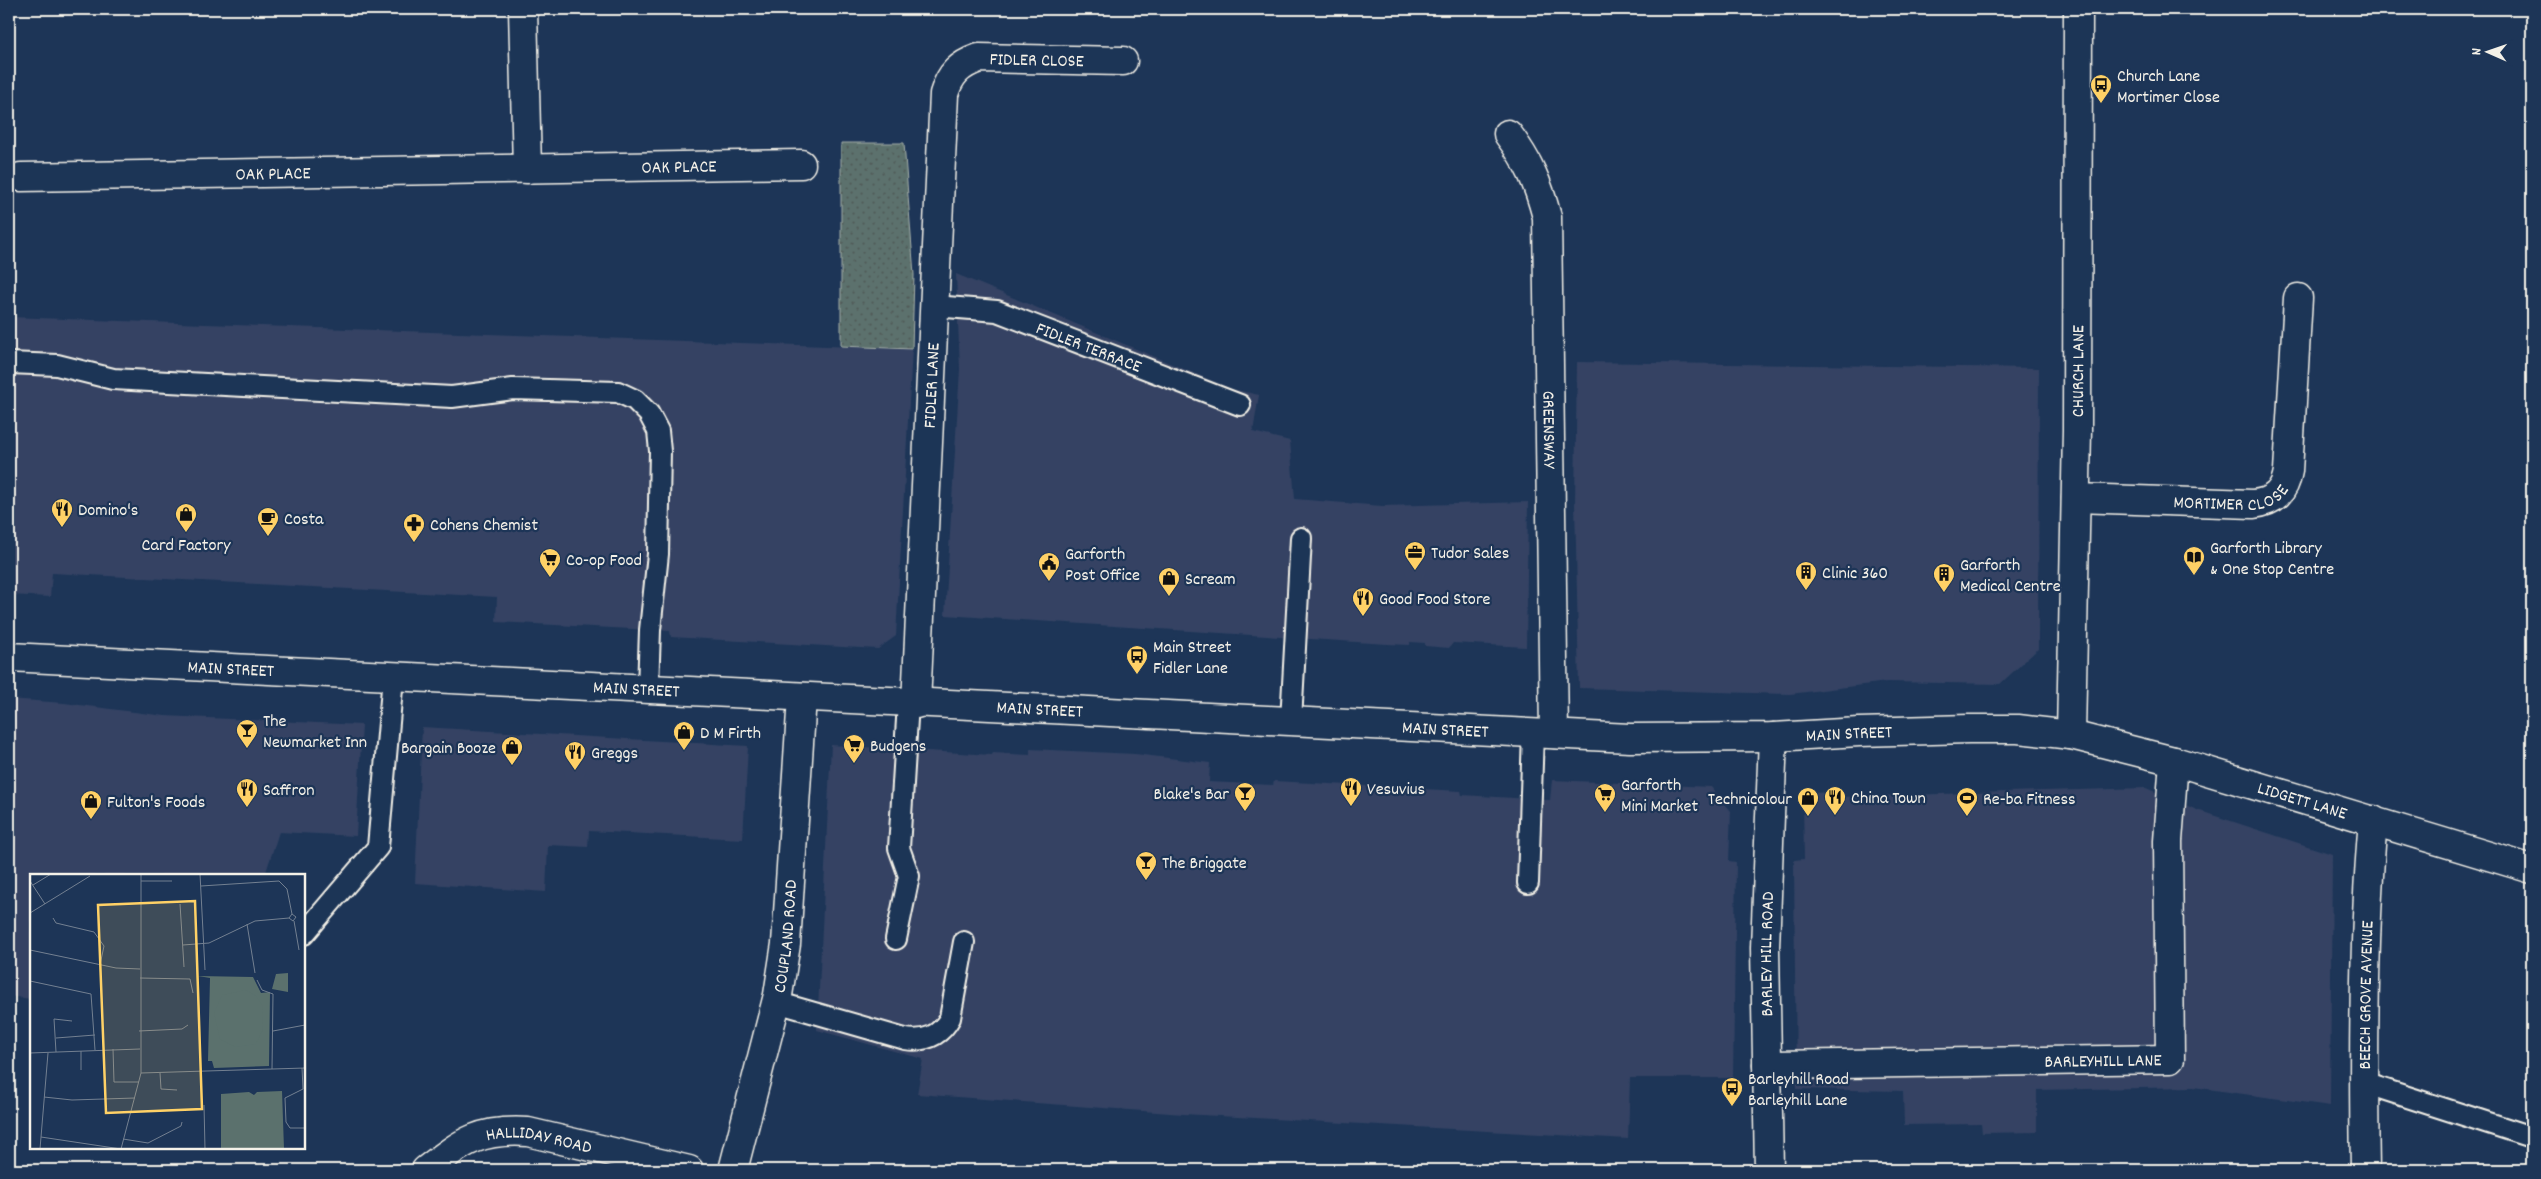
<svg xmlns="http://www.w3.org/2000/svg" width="2541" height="1179" font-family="Dekko,sans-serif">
<defs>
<pattern id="grass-dots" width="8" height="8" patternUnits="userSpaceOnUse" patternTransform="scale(1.25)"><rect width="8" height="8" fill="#5b716d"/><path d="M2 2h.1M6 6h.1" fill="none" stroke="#515a58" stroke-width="1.8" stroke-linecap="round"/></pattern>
</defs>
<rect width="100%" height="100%" fill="#1d3557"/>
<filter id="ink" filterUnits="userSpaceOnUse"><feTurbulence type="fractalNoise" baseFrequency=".02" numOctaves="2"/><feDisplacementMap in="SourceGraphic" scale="10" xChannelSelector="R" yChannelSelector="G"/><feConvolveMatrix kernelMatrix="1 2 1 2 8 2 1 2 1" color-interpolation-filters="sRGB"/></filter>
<g filter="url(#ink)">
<!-- built -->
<path fill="#344364" d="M956,274L1232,389L1259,395L1253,432L1290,441L1295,499L1382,506L1528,502L1526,647L1453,643L1449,648L1425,646V643L1410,642V645L1387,644L945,615L960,369Z
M9,317L912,349L896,636L878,649L671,637L670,631L496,622L497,597L52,573L50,597L9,595Z
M1577,362L2039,368L2038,649L2000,684L1887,682L1790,694L1579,688L1575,501Z
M9,699L64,703L165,716L362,725L356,836L279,832L265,875H31V999L9,996Z
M422,727L748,746L743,839L589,831L588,847L548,845L546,892L415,883Z
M831,745L992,755L993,753L1030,755V749L1135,754L1210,763L1209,782L1273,785L1274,781L1461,791L1462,795L1550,800L1552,780L1711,787L1731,811L1729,861L1736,862L1733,1078H1630L1628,1139L1183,1114L917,1094L923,1059L817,1030Z
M2146,788L2197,810L2332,854L2330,1106L2193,1087L2037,1090V1132L1982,1133L1981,1124L1904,1125L1903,1091L1796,1089L1794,860L1804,859L1803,800L1807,799V793L1839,792V797Z"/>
<!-- grass -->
<path fill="url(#grass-dots)" stroke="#a8b1aa" d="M841,143H904L914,275L912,349L841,346Z"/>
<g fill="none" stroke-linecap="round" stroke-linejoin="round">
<!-- lane casing -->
<g stroke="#f4f1e8" stroke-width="24">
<g id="lane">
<path id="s1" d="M934,306L997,311L1240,405"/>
<path d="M9,363L57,365L113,379L452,397L513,389L618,392L635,400L649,414L658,431L660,451L658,554L650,630L648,689"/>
<path d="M1291,721L1301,538"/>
<path d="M1528,883L1533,733"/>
<path d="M304,934L378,847L393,677"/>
<path d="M896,939L909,876L899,848L908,703"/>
<path d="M776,1002L905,1039C925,1042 940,1036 950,1018L964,942"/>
<path d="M2364,1083L2532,1137"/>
</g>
</g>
<!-- street casing -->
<g stroke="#f4f1e8" stroke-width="31">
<g id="street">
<path d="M523,9L527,169"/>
<path id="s2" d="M1508,134C1529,162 1538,183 1547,217L1554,734"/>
<path id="s3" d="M21,177L801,164"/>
<path id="s4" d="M2076,498L2253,504C2274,502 2285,491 2288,471L2298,298"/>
<path id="s5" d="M916,704L944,94C950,74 959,65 979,58L1123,61"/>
<path id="s6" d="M1767,1065L2170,1059L2168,841L2174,761"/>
<path id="s7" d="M426,1170C464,1141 479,1129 528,1132L689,1170"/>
<path id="s8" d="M733,1170L778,995L786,944L802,697"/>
<path id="s9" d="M1769,1170L1765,948L1773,737"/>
<path id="s10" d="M2365,1170C2363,1056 2363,934 2373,820"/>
</g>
</g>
<!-- secondary casing -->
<g stroke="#f4f1e8" stroke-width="31">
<g id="secondary">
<path id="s11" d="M9,657L1630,738L1773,737L1859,732L1969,729H2018L2071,735L2174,761L2532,869"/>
<path id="s12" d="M2071,735L2077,430L2078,9"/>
</g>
</g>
<!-- lane -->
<use href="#lane" stroke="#1d3557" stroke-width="20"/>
<!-- street -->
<use href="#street" stroke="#1d3557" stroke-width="28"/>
<!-- secondary -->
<use href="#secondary" stroke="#1d3557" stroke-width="28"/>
</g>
</g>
<!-- icons -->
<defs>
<g id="bus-pin" transform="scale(1.125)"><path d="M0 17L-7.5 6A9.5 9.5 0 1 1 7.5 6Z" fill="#ffd166" stroke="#1d3557"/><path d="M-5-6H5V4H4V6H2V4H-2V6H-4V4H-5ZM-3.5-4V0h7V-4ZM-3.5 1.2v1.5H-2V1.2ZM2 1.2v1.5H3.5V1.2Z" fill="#111"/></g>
<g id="restaurant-pin" transform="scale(1.125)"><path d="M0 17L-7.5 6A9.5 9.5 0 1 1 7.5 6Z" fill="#ffd166" stroke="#1d3557"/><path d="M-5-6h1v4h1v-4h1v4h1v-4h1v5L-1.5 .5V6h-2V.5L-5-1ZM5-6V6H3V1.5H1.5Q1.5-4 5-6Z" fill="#111"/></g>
<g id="shop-pin" transform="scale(1.125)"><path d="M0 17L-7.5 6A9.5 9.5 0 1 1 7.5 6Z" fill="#ffd166" stroke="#1d3557"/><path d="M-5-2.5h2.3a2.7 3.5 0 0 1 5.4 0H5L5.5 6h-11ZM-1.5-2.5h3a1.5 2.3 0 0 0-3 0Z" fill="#111"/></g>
<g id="cafe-pin" transform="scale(1.125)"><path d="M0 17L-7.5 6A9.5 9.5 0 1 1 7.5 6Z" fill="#ffd166" stroke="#1d3557"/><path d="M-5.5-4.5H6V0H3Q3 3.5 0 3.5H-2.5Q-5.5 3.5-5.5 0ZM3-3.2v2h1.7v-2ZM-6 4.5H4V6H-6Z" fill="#111"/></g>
<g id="pharmacy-pin" transform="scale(1.125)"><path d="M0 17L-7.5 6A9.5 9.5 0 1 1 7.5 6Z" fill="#ffd166" stroke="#1d3557"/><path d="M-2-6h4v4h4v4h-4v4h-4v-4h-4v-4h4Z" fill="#111"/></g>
<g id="office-pin" transform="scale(1.125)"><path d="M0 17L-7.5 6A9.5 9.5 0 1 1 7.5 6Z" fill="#ffd166" stroke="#1d3557"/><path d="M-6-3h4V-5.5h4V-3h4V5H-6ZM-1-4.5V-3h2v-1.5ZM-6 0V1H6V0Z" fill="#111"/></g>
<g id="library-pin" transform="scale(1.125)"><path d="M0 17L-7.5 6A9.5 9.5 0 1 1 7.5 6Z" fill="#ffd166" stroke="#1d3557"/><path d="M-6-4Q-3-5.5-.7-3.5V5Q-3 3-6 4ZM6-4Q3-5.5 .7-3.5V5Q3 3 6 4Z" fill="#111"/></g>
<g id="supermarket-pin" transform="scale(1.125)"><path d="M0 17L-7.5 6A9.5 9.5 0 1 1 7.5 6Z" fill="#ffd166" stroke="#1d3557"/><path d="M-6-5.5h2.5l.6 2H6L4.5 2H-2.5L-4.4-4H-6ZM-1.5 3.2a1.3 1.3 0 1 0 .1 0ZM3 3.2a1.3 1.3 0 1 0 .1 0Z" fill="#111"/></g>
<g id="civic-pin" transform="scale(1.125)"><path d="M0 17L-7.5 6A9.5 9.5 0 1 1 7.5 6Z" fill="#ffd166" stroke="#1d3557"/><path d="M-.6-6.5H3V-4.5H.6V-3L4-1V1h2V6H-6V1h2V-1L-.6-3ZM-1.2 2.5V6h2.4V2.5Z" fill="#111"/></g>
<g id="building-pin" transform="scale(1.125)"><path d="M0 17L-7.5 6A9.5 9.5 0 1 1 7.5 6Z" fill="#ffd166" stroke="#1d3557"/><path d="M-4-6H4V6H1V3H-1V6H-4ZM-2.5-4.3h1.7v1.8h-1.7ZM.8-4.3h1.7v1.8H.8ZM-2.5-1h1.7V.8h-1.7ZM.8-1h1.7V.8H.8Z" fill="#111"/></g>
<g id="bar-pin" transform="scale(1.125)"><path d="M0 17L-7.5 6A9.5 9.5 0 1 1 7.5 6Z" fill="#ffd166" stroke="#1d3557"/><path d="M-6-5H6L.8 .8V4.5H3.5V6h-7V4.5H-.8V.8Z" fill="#111"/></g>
<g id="stadium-pin" transform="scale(1.125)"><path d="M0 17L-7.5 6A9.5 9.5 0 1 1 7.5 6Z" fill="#ffd166" stroke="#1d3557"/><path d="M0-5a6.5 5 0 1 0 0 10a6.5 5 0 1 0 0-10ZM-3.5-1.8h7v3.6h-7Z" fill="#111"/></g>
</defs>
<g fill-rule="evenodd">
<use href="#bus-pin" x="2101" y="85"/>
<use href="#restaurant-pin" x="62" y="509"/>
<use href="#shop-pin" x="186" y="514"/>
<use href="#cafe-pin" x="268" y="518"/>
<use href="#pharmacy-pin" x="414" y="524"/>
<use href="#office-pin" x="1415" y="552"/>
<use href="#library-pin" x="2194" y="557"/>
<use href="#supermarket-pin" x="550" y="559"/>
<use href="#civic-pin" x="1049" y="563"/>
<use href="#building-pin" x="1806" y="572"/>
<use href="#building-pin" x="1944" y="574"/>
<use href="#shop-pin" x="1169" y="578"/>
<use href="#restaurant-pin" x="1363" y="598"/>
<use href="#bus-pin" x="1137" y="656"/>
<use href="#bar-pin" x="247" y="730"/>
<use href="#shop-pin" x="684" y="732"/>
<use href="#supermarket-pin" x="854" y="745"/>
<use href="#shop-pin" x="512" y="747"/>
<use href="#restaurant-pin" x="575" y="752"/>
<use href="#restaurant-pin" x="1351" y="788"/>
<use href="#restaurant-pin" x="247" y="789"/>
<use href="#bar-pin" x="1245" y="793"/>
<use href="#supermarket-pin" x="1605" y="794"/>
<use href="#restaurant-pin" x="1835" y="797"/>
<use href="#shop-pin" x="1808" y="798"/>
<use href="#stadium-pin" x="1967" y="798"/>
<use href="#shop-pin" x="91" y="801"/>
<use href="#bar-pin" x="1146" y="862"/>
<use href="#bus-pin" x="1732" y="1088"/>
</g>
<g text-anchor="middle" stroke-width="4.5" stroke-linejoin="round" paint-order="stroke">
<!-- street labels -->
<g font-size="18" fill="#f4f1e8" stroke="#1d3557">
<text dy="6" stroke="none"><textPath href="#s5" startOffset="721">FIDLER CLOSE</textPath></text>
<text dy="6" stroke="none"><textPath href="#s3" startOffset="658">OAK PLACE</textPath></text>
<text dy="6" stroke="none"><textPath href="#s3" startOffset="252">OAK PLACE</textPath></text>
<text dy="6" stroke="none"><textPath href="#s1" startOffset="162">FIDLER TERRACE</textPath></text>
<text dy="6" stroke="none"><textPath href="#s12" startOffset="364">CHURCH LANE</textPath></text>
<text dy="6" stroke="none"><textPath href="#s5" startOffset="319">FIDLER LANE</textPath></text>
<text dy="6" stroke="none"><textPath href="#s2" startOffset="305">GREENSWAY</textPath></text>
<text dy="6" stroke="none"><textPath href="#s4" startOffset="156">MORTIMER CLOSE</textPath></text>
<text dy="6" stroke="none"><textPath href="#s11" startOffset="222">MAIN STREET</textPath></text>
<text dy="6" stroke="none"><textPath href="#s11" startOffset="628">MAIN STREET</textPath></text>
<text dy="6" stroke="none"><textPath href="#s11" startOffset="1032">MAIN STREET</textPath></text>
<text dy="6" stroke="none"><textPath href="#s11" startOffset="1438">MAIN STREET</textPath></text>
<text dy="6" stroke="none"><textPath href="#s11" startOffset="1842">MAIN STREET</textPath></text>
<text dy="6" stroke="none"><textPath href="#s11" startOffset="2305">LIDGETT LANE</textPath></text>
<text dy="6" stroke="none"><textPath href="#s8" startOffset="240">COUPLAND ROAD</textPath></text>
<text dy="6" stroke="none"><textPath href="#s9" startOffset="216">BARLEY HILL ROAD</textPath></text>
<text dy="6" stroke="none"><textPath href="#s10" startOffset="175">BEECH GROVE AVENUE</textPath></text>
<text dy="6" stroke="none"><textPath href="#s6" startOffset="336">BARLEYHILL LANE</textPath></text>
<text dy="6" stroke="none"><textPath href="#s7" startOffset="124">HALLIDAY ROAD</textPath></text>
</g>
<!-- poi labels -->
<g font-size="18" fill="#f4f1e8" stroke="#1d3557" text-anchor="start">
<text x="2117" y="81">Church Lane<tspan x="2117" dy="21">Mortimer Close</tspan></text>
<text x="78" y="515">Domino's</text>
<text x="284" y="524">Costa</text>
<text x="430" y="530">Cohens Chemist</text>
<text x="186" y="550" text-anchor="middle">Card Factory</text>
<text x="2210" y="553">Garforth Library<tspan x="2210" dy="21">&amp; One Stop Centre</tspan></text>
<text x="1431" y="558">Tudor Sales</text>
<text x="1065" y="559">Garforth<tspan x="1065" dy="21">Post Office</tspan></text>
<text x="566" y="565">Co-op Food</text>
<text x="1960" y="570">Garforth<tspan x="1960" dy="21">Medical Centre</tspan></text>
<text x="1822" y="578">Clinic 360</text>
<text x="1185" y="584">Scream</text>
<text x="1379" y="604">Good Food Store</text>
<text x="1153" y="652">Main Street<tspan x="1153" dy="21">Fidler Lane</tspan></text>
<text x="263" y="726">The<tspan x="263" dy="21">Newmarket Inn</tspan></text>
<text x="700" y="738">D M Firth</text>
<text x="870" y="751">Budgens</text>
<text x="496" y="753" text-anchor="end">Bargain Booze</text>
<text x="591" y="758">Greggs</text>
<text x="1621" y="790">Garforth<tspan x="1621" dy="21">Mini Market</tspan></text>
<text x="1367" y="794">Vesuvius</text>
<text x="263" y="795">Saffron</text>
<text x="1229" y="799" text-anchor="end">Blake's Bar</text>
<text x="1851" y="803">China Town</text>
<text x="1792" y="804" text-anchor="end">Technicolour</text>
<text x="1983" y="804">Re-ba Fitness</text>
<text x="107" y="807">Fulton's Foods</text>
<text x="1162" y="868">The Briggate</text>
<text x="1748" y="1084">Barleyhill Road<tspan x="1748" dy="21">Barleyhill Lane</tspan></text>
</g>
</g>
<!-- overview -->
<g transform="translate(30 874)">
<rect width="275" height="275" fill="#1d3557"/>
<path d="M258,99V118L242,115L246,100ZM252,217L254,275H191V220L219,218L224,221L227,218Z" fill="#5b716d"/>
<path d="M168,102L223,103L231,119L240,118L239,192L184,194L182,187H178L180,104Z" fill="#5b716d"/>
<path d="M216,116L226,122L232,131L233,155L226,170L205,173L190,165L184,139L192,121Z" fill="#5b716d"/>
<path fill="none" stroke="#738091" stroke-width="1" d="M170,0L175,96M0,7L15,30M111,7H142M3,11L21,0M171,12L249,7L257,15L262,40M150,30L154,93M0,39L60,2M23,44L26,49L64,58L74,72L70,91M264,47L269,76M217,50L225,99M153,71L179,69L225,47L259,44L262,40L266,43L263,47L259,44M0,76L86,94L110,95M110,104L160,105L163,119M227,106L232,116L243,120L242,195M0,107L61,120L65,176M109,157L152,155L158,151M243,157L275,151M26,164L65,161M83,175L84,208H109M51,177V196M26,178L24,145L42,147M0,179L110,175M272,194L273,215L255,224L256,248L260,254H275M111,199L275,194M130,199L131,215L147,216M14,223L42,226L105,224M174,231L175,275M11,263L91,275M93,265L118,269L151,252L152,248M10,275L18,179M91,275L111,199V0"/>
<path fill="#ffd166" fill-opacity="0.15" stroke="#ffd166" stroke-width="2.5" d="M165,27L172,235L76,239L68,31Z"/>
<rect width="275" height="275" fill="none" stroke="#f4f1e8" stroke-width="2.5"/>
</g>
<!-- margin -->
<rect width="2541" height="1179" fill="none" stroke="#1d3557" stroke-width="30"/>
<rect x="15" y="15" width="2511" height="1149" fill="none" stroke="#f4f1e8" stroke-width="2" filter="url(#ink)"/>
<!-- north arrow -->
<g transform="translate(2488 52) rotate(272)" stroke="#1d3557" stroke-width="4" paint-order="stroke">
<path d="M0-4L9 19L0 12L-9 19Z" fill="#f4f1e8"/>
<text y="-8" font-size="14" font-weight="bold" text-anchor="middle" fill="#f4f1e8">N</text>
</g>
</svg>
